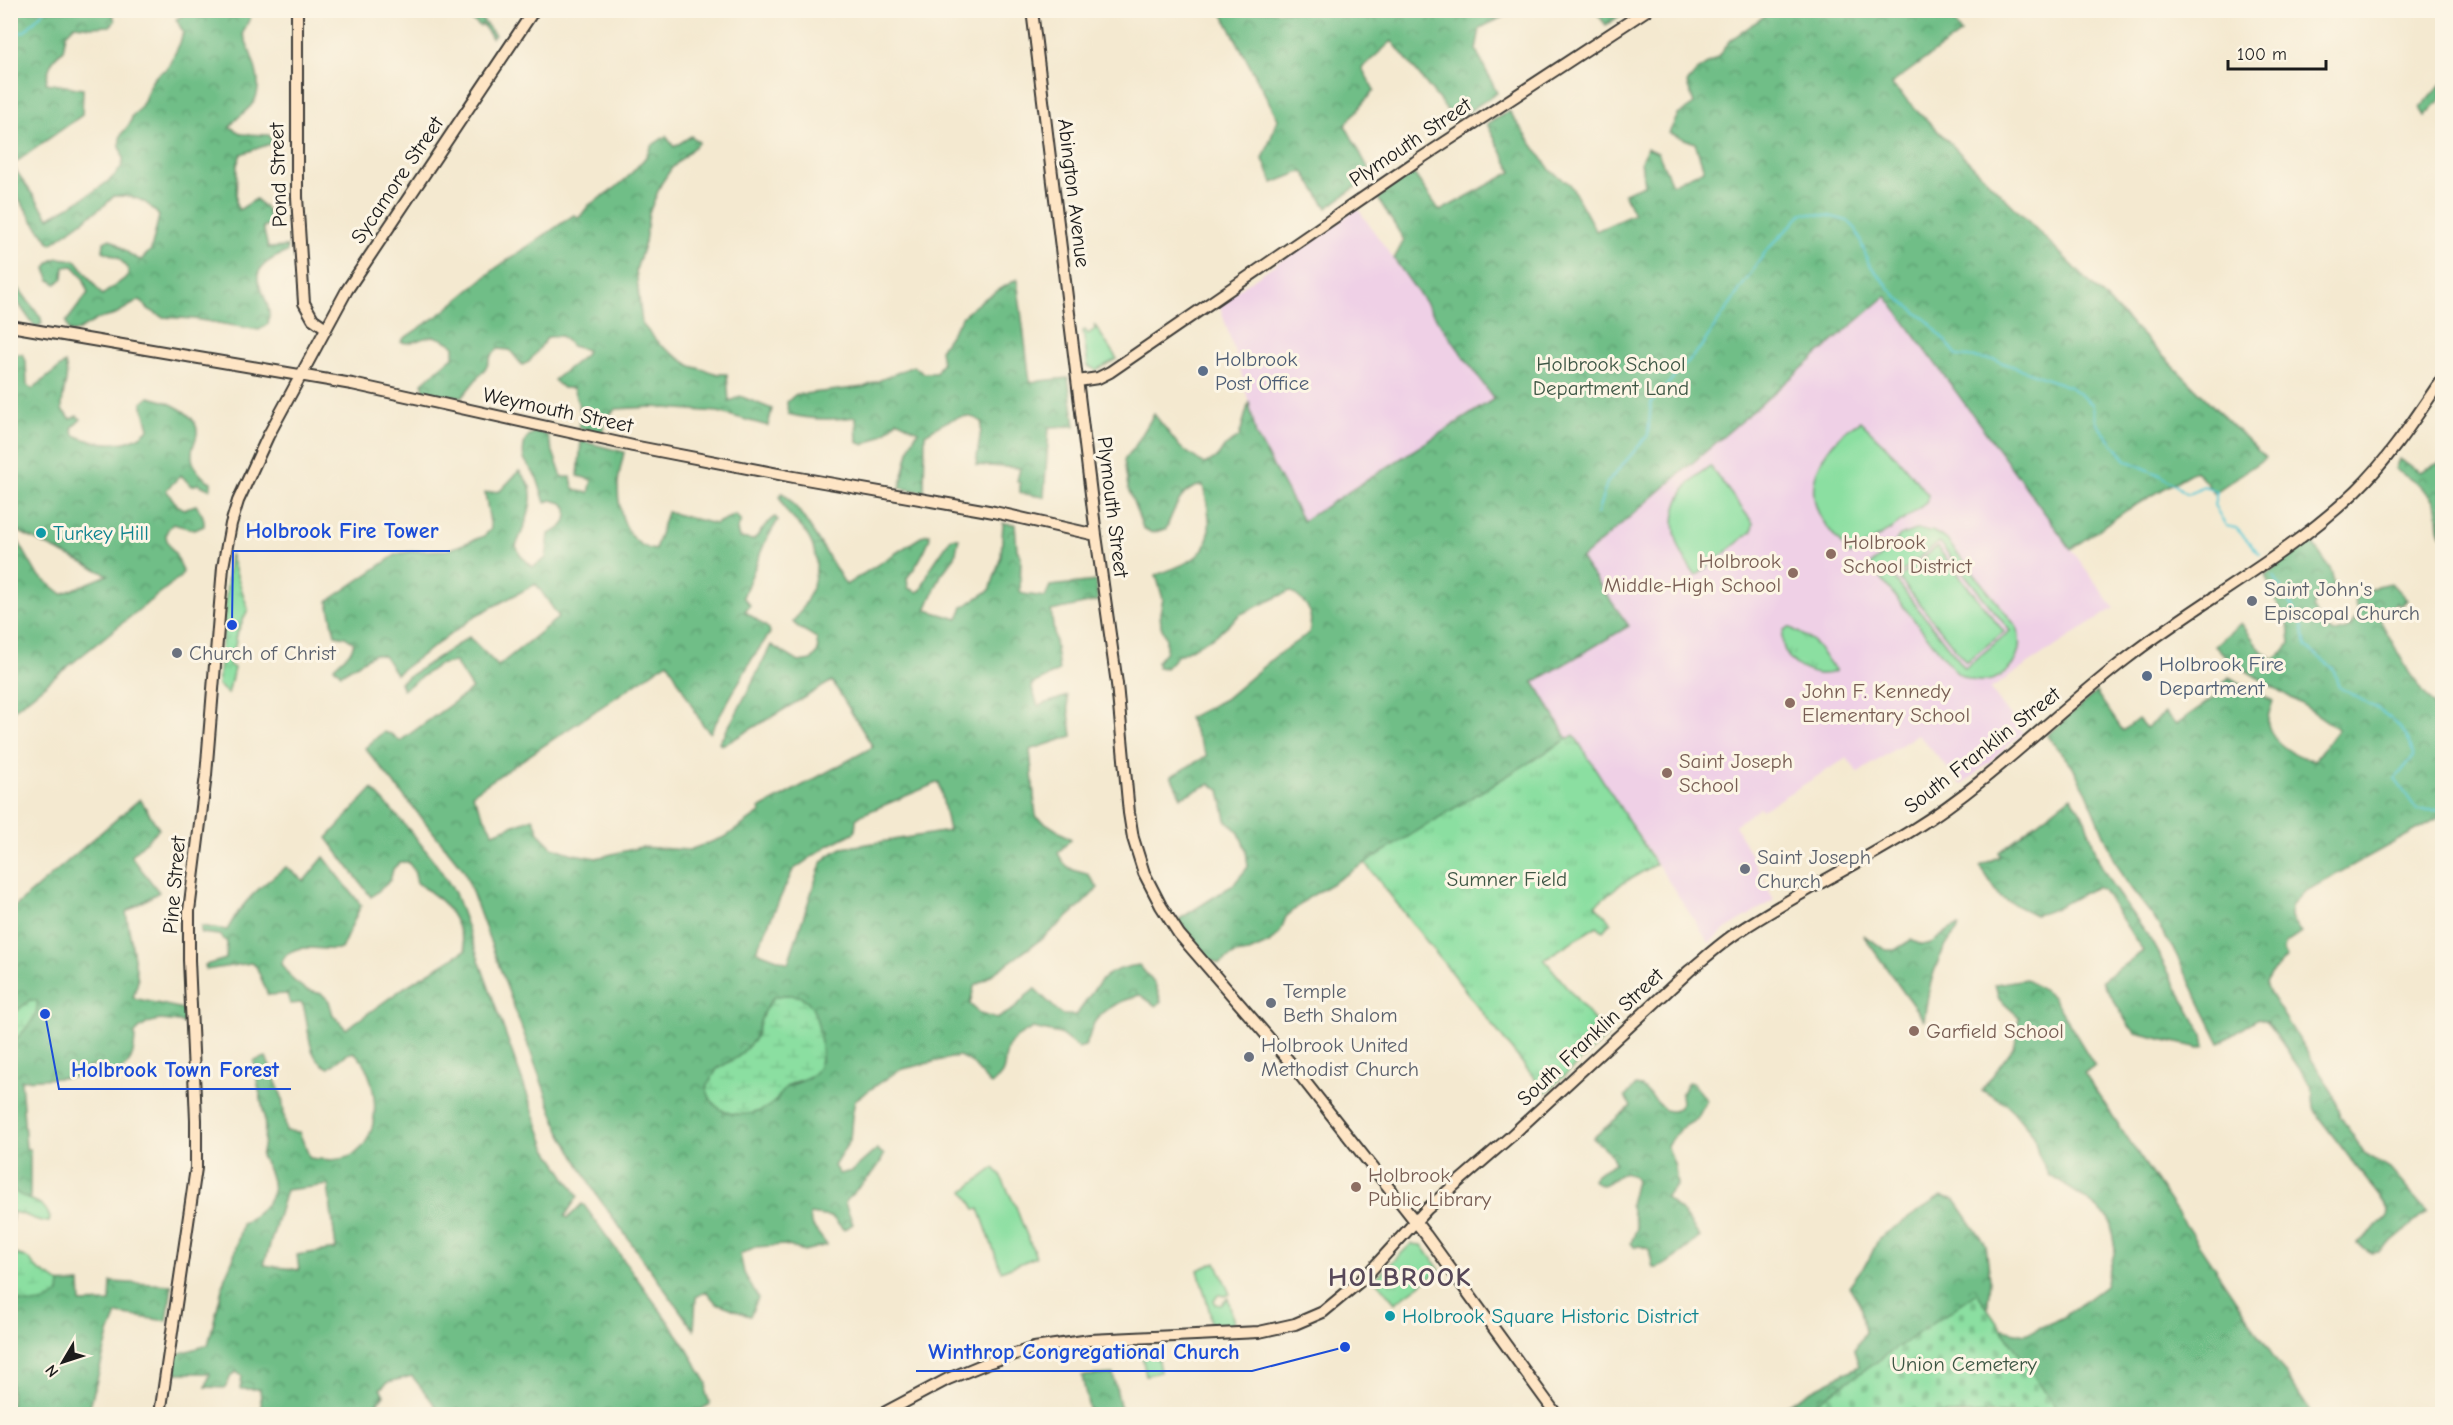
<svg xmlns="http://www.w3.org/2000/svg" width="2453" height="1425" font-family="'Comic Neue',sans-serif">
<defs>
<pattern id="forest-crowns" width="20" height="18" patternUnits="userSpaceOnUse" patternTransform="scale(1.5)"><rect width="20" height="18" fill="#70be87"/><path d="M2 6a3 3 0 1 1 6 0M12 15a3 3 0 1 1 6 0" fill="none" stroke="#5b9a6e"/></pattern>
<pattern id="wetland-marsh" width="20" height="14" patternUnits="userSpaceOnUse" patternTransform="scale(1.5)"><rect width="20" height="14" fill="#8bdfa1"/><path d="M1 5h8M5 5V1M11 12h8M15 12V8" fill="none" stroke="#77bf8a"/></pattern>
<pattern id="cemetery-stones" width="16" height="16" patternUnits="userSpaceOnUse" patternTransform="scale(1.5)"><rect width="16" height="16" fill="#8bdfa1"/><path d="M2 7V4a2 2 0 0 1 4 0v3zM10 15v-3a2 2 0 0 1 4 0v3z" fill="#77bf8a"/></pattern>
<pattern id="park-tufts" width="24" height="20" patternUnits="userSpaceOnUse" patternTransform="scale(1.5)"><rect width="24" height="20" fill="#8bdfa1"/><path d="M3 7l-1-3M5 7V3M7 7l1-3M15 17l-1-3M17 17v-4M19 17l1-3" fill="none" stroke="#77bf8a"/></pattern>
</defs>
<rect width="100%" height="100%" fill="#fcf5e5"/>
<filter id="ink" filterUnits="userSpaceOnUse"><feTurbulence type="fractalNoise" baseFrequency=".0167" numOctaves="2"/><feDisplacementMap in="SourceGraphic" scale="12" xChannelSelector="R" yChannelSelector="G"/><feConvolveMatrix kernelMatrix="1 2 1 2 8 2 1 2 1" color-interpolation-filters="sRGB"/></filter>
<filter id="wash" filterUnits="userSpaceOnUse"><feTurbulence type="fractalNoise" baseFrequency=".008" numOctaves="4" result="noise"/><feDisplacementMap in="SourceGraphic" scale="24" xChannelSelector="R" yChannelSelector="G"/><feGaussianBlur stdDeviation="1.35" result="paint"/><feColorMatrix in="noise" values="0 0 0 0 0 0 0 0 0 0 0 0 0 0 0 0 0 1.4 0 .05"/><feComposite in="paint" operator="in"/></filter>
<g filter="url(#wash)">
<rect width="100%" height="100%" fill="#f4e9d0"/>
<!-- built -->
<path fill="#efd0e6" d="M1357,208L1494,398L1303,521L1256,435L1243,378L1219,303Z
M1887,296L2114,608L1990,689L2023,733L1962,785L1918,734L1858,773L1847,758L1762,810L1760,807L1735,825L1774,900L1727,928L1709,943L1574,736L1568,739L1534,682L1628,626L1581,559Z"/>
<!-- grass -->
<path fill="#8bdfa1" stroke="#547e5e" stroke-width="1.5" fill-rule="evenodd" d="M1094,324L1117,359L1096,370L1088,366L1083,331L1085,330L1088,334L1095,329Z
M1860,421L1896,456L1928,495L1927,502L1893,528L1850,555C1841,543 1829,531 1821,518C1800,480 1828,440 1860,421Z
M1710,466L1753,523L1752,531L1696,576C1665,536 1665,495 1710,466Z
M1915,530L1932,531L1946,539L2016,626C2032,665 1989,698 1956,672L1870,565L1887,552L1900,536ZM1939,542L2010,631L1965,668L1894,578Z
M1937,547L2004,632L1966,662L1899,578Z
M994,1168L999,1173L1017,1209C1017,1213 1033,1249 1036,1257L1001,1271L981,1214L979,1209H975L964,1191Z
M1216,1262L1230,1294L1225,1296L1218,1294L1214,1300L1216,1304L1221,1305L1228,1298L1235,1327L1211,1328L1210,1313L1198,1270Z"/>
<!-- forest -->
<path fill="url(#forest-crowns)" stroke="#466d52" stroke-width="1.5" fill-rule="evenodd" d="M1773,10L1947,11L1961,33L1891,84L2265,458L2214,493L2196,470L2127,510L2071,549L1886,296L1581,559L1629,626L1534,682L1568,739L1308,898L1286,917L1280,932L1269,943L1249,952L1235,954L1219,964L1209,959L1178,920L1233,885L1248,867L1246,850L1239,833L1226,820L1220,790L1210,784L1181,797L1171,776L1207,756L1188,718L1225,699L1277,655L1309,633C1314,611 1308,603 1290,591L1241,614L1215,636L1177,656L1166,668H1158L1157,662L1166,651V638L1161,626L1160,613L1163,599L1156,575C1169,570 1189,564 1199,554C1216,538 1208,506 1203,485C1180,488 1174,510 1166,529L1152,533L1143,528L1128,488L1124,460L1134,448L1154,414L1180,447L1204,464L1217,458L1224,447L1239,437L1249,402L1256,435L1303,521L1494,399L1394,259L1404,240L1376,195L1412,171L1440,211L1512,172L1487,124L1509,111L1551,171L1570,184L1596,231L1634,214L1624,193L1644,185L1641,161L1647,148L1658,153L1672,184L1704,170L1695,143L1669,133L1678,115L1694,104L1687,83L1698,70L1718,57L1729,41Z
M10,11H112L115,21L110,26L91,27L75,25L66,34L63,51C51,58 48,70 46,83L83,89L82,115L12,165L49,218C66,207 120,181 123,162C124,155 118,147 120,139C122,128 131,129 132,116C152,101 143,78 167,69L180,43L183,32L176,19L190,11H253L243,33C249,52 267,84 253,103C247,112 236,117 230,127L242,134L269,135L273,143L241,154L237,165L236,205L239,210L256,199L267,210L271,224L263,227L268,248L287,247V252C230,275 276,290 268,324L259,330L194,319L162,317L148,309L140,300L112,316L98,319L77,331L69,332L66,322L88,293L83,277L73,266L64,267L63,278L56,284L49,279L46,268C54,254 63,258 77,261L102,295L128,276V269L119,258L103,251L104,242L110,239C123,246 127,256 141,260L151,250L159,216C147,200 134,195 114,196L106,204L51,244L33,221L11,186Z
M458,11H475L495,35L492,38L482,24L480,26Z
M1221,11H1501L1505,16L1480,28L1476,50L1497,93L1455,120L1392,41L1362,68L1374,90L1345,125L1372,175L1327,208L1303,171L1273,183L1263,159L1278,119Z
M1595,11H1627L1606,25Z
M2442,83V98L2425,116L2420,108Z
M666,136L674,147L691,136L699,142L671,169L661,184L649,213L645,242L636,270L642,324L660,345L691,366L718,374H727L729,402L740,396L772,409L768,426L718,412L652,407L616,409L607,417L602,433L579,428L581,412L573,388H563L554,380L585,355L587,350L572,346L561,336L548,337L529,362L522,365L510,350L498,349L491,356L487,366L462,397L437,394L424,390L422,383L454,356V346C425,325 422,347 401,342L403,339L443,312L496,268L574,215L579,218L589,205L614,189L627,178L645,158L651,146Z
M10,277L41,318L42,324L35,327L11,293Z
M1017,279L1030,382L1068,378L1075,426L1049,427L1044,497L1020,493V483L1017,481L1020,468L976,465L982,422C962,408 943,424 925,434L924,492L900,488L911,443L918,431L897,420C888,433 877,438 864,445L857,442L856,417C833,420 810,420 788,414L787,402L795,395L864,387L913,366L923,373H936L942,363L940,350L963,316L982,300Z
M17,354H22L26,361L27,385L32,389L65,363C70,379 61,394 62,410L71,419L77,416L81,419L72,428L74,435C96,445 132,449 149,428L142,403L149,397C165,400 199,413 197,434C196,441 192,446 192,453C191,465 200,477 211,482V487L209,489L198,484L191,486L181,475L166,490L177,505L184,509L196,505C201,512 205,517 204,526L195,530L173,524C158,536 171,545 177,558C180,562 181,567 183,572L180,577L11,712L10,361ZM12,530L13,529L108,575L62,594L37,574Z
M537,432L547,435L562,477H571L573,487L578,491L589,493L592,480L578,476L581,441L624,452C622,463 618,475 618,485C618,512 626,545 655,550L667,512L715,524L735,515L741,521L737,530L739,538L753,540C762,533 765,522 775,517L778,520L765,542L743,597L750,605L745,611L769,629L770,633L752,659L710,733L701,722L668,662L472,794L493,833L533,818L541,836L552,847L573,854L596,858L641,847L689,850L725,837L761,812L759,809L873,747L832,681L729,742L721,745L719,743L736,714L771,645L799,662L811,660L818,652L817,639C810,632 799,630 793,622C815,592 828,558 801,527C791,516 783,511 780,496L782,493C799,504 833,565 846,585L924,535L929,534L930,538C924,553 917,566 907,578L908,588L917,592L921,590L930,569L951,538H959L955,557L941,575L926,610L958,619L963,607L990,590L1001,556L1003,523L1015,524L1017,550L1021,556L1020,591L1023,594L1045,597L1050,586L1096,581L1098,601L1051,611L1059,671L1031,685L1038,706L1067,696L1072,736L1030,750L1036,817L1071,839L1058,853C1065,868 1072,871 1088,874L1098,888C1062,927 1017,957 974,987L970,1004L980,1014L997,1019L1014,1009L1026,996L1035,989L1062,1015H1076C1100,985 1096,971 1139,965L1155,984L1161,1001L1156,1006L1140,995C1125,999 1102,1009 1094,1023C1091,1030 1089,1039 1085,1046L1078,1048L1060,1034L1033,1028C1025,1033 1010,1039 1007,1050C1002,1067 1009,1071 991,1085L971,1062L959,1056L899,1070L855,1100L852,1116L850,1140L834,1166L839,1174L852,1171L877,1149L884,1155C876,1176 857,1185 845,1203L853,1224L844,1230L832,1217L810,1214L811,1224L827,1245L804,1251L785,1245L755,1247L740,1254L744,1273L758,1298L750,1316C737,1313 729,1305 717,1304L706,1291L696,1297L694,1330L596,1194L558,1127L464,870L365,748L383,732L391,734L400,741L472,689L455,662L438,665L403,690L400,682L469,637L498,666L559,617L536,584L477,615L396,674L384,656L374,654L341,674L334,667L351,651L354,643L345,637L335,635L328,601L397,554L415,551L448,550L484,536L491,529L485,493L500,491L519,471C523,476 528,481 530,487C535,506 523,529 516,546L521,556L533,567L546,558L549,534C563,528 568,524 567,508L562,503L551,500L545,503L537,478L524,459C522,448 524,434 537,432ZM939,782L949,831L842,848L829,855L821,864L788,963L756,951L793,870L829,845L855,832L856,819L863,814ZM774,997L809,1078L786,1087L774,1103L717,1069L738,1057L754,1040L764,1011Z
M2399,459L2420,472L2442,462V535C2436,527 2440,516 2437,507C2430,490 2409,479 2395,469Z
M2311,541L2331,570L2335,586L2317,596L2313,608L2322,626L2334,633L2349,628L2358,615L2354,599L2377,586L2391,583L2407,600L2401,606L2397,602L2380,620L2410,674L2442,717V816L2306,891L2291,906V918L2301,933L2285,944L2284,951L2287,957L2270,974L2266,984L2270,994L2333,1093L2340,1116L2365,1154L2390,1169L2427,1212L2379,1252L2372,1253L2357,1244L2387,1218L2388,1210L2385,1204L2320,1119L2314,1108L2312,1087L2267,1021L2258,1018L2220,1043L2175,952L2154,918L2127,883L2113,856L2087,793L2072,766L2047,735L2096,692L2123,731L2138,719L2146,728L2165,713L2176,724L2223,691L2221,686L2229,677L2273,701C2270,709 2267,716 2268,724C2271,743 2298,759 2315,760L2338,729L2303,705L2230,661L2215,645L2241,623L2261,650L2273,659L2286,650L2290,643L2288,623L2278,605L2265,575Z
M372,789C403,821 432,854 455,893L546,1147L578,1196L565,1216L568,1218L582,1204L584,1205L683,1342L707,1383L706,1393L710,1404L694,1414H442L412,1376L388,1382L380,1389L384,1395L368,1414H262L260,1389H240L242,1376L236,1372L231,1376L225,1388L206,1387L210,1373H171L174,1355L208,1345L225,1277L233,1259L242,1224C274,1204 282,1190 261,1156C271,1118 258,1098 254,1061L266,1057L282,1097L286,1131L299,1132L310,1158C325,1160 343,1162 356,1153C384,1132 378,1073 354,1052L347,1054L329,1068C303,1057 312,1026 302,1003L290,1004L287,994L268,995L256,966L251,963L206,970L205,965L226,959L227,942L219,935L201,933V926L227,930C243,901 259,887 286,867L304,881L324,857L361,905L341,949C321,952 290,938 281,964L293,980L306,990L322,994L329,1001L333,1015L346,1029L405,987L466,950C454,915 450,903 417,883L414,870L408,862H400L393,869L390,881L371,897L327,838ZM328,1185L336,1249L297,1255L299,1270L264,1265L286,1190Z
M2071,796L2085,819L2099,861L2113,887L2150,939L2203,1035L2205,1046L2199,1048L2136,1033L2129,1026L2102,981L2143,951L2103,890L2097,887C2075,895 2058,911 2035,915L2001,898L1980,866L2000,856L1999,852Z
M140,799L159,829L131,856L159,892L126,912L138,981L133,998L184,1009V1023C163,1019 150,1017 135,1033C135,1055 132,1065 113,1076L104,1072L99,1065L90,1067L78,1077L21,1080L26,1149H30V1205H14L11,1227V910Z
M1959,926L1958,930C1935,954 1928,989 1924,1021L1863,935L1886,950H1895L1911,940C1934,954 1939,930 1959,926Z
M2026,979L2053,997L2095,1066L2084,1073L2312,1414H1772L1810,1391L1859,1366L1854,1350L1865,1332L1860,1304L1849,1286L1869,1259L1879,1238L1941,1196L1955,1200L1986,1245L1990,1280L1986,1325L2025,1334L2062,1318L2105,1286L2115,1250L2110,1219L2080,1195L2049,1175L2038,1154L2034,1136L2008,1105L1982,1090L2015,1045L2019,1017L1999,999L1995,984Z
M1688,1082L1693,1083L1707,1100L1697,1119L1680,1129L1667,1145L1675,1167L1677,1185L1665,1197L1680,1210L1700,1237C1690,1245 1663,1271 1653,1268L1649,1249L1640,1246L1634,1247L1631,1243L1637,1228L1630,1204L1636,1181L1633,1176L1625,1172C1613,1176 1604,1193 1593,1180L1596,1174L1615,1163L1611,1154L1593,1138L1631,1106L1625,1097L1635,1086L1642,1087L1665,1110C1674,1113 1677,1110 1682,1103L1681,1094Z
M111,1282L172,1285L167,1321L117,1314L109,1334L88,1414H11L10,1285L80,1283L81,1303L110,1302Z
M1113,1374L1122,1414H1090L1082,1376Z"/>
<!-- wetland -->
<path fill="url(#wetland-marsh)" stroke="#547e5e" stroke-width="1.5" d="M784,995C793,995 803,995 809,1003C818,1014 825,1052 819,1066C813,1080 800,1078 789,1085C782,1089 780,1097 774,1102C758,1117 725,1120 712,1101C709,1097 708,1092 706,1088L717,1069L738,1057L754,1040L764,1011L774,997Z
M30,1000L37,1001C40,1019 21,1032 11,1045V1016Z
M10,1183C19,1205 43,1194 50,1218L49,1222C35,1222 24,1212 11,1212Z
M15,1254C35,1259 26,1260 39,1270C46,1276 52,1276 60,1284L59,1293C40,1308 33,1304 11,1300V1256Z"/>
<!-- cemetery -->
<path fill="url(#cemetery-stones)" stroke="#547e5e" stroke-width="1.5" d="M1977,1293L2060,1414H1798L1803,1412Z"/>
<!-- park -->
<path fill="url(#park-tufts)" stroke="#547e5e" stroke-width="1.5" d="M230,554L248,609L235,638L236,642L229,665L234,668L228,694L218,685Z
M1789,627L1812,640L1836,671C1812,683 1774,658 1784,630Z
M1574,735L1656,864L1618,886L1595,905L1611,922L1603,931L1597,926L1544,959L1607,1036L1546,1093L1365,863Z
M1411,1244L1422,1245L1440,1270L1395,1303L1375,1279Z
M1156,1350L1160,1372L1146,1375L1141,1352Z"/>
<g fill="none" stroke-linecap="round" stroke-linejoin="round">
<!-- stream -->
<path stroke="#5ecad6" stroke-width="2" d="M10,36L25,31L45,10
M1597,514L1607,483L1648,435L1651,403L1701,347L1766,251L1803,213L1829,216L1848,221L1856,229L1869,264L1898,298L1929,322L1958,356L1995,360L2070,387L2092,404L2097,424L2126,460L2162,476L2188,494L2203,486L2217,491L2214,505L2226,526L2236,528L2260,554
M2274,576L2302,624L2306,647L2333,668L2339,687C2367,704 2410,720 2413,757L2395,779L2417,810H2442"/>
</g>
</g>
<g filter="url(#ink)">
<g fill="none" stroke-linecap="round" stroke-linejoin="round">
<!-- secondary casing -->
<g stroke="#3c3b37" stroke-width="14">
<path id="secondary" d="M297,10V197L304,303L313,319L326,328
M1032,10L1096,535L1117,684L1129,813L1133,838L1144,873L1161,906L1179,934L1288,1060L1426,1235L1556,1414
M10,326L352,384L633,446L794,477L994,512L1096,535
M1078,381L1098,378L1110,372L1415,162L1647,10
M160,1414L196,1168V1120L189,960V911L206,775L223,567L231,524L238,501L268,436L347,290L534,10
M882,1414L948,1379L987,1363L1034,1348L1090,1340L1259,1332L1295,1324L1323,1312L1364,1278L1427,1209L1510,1137L1689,971C1705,958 1721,943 1738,932C1795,894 1857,865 1914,829C1991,781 2054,714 2126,659C2201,600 2288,557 2357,490C2390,458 2416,417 2442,379"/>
</g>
<!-- secondary -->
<use href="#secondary" stroke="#fee5c5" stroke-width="10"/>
</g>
</g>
<!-- markers -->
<g fill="#5c6f8a" stroke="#fcf5e5" stroke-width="2">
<circle cx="1203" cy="371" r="6"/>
<circle cx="2147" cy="676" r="6"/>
</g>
<g fill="#0f9aa8" stroke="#fcf5e5" stroke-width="2">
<circle cx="41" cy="533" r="6"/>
<circle cx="1390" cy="1316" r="6"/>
</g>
<g fill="#8d6e63" stroke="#fcf5e5" stroke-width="2">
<circle cx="1831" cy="554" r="6"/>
<circle cx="1793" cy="573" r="6"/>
<circle cx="1790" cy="703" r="6"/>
<circle cx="1667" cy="773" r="6"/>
<circle cx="1914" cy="1031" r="6"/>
<circle cx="1356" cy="1187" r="6"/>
</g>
<g fill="#6b7280" stroke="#fcf5e5" stroke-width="2">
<circle cx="2252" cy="601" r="6"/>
<circle cx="177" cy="653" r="6"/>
<circle cx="1745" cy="869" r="6"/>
<circle cx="1271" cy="1003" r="6"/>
<circle cx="1249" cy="1057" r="6"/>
</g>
<g text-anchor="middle" stroke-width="6" stroke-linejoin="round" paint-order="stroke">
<!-- street labels -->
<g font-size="21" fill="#1c1c1c" stroke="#fcf5e5">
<text transform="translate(1410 142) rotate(-34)" y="7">Plymouth Street</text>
<text transform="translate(278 175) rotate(-92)" y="7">Pond Street</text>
<text transform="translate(397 180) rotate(-56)" y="7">Sycamore Street</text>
<text transform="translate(1074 193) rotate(83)" y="7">Abington Avenue</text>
<text transform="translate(558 410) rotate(12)" y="7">Weymouth Street</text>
<text transform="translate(1113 507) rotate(83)" y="7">Plymouth Street</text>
<text transform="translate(1982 750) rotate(-38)" y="7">South Franklin Street</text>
<text transform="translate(174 885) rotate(-85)" y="7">Pine Street</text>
<text transform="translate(1590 1037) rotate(-43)" y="7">South Franklin Street</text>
</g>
<!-- service labels -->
<g font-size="21" fill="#4e5e75" stroke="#fcf5e5" text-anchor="start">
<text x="1215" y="366">Holbrook<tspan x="1215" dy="24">Post Office</tspan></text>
<text x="2159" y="671">Holbrook Fire<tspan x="2159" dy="24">Department</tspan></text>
</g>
<!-- park labels -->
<g font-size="21" fill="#3d5644" stroke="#fcf5e5">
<text x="1611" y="371">Holbrook School<tspan x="1611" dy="24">Department Land</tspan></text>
<text x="1507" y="886">Sumner Field</text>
<text x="1964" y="1371">Union Cemetery</text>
</g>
<!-- culture labels -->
<g font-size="21" fill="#0d838f" stroke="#fcf5e5" text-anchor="start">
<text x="53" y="540">Turkey Hill</text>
<text x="1402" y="1323">Holbrook Square Historic District</text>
</g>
<!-- education labels -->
<g font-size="21" fill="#785e54" stroke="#fcf5e5" text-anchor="start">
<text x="1843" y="549">Holbrook<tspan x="1843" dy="24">School District</tspan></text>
<text x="1781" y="568" text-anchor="end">Holbrook<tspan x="1781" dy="24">Middle-High School</tspan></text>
<text x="1802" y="698">John F. Kennedy<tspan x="1802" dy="24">Elementary School</tspan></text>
<text x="1679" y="768">Saint Joseph<tspan x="1679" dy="24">School</tspan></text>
<text x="1926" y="1038">Garfield School</text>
<text x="1368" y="1182">Holbrook<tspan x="1368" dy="24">Public Library</tspan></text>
</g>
<!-- worship labels -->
<g font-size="21" fill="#5b616d" stroke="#fcf5e5" text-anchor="start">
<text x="2264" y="596">Saint John's<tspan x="2264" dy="24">Episcopal Church</tspan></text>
<text x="189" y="660">Church of Christ</text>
<text x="1757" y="864">Saint Joseph<tspan x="1757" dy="24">Church</tspan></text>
<text x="1283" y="998">Temple<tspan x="1283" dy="24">Beth Shalom</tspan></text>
<text x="1261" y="1052">Holbrook United<tspan x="1261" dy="24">Methodist Church</tspan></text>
</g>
<!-- district labels -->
<g font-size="27" font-weight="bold" letter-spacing="1.5" fill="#564758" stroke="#fcf5e5">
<text x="1400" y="1286">HOLBROOK</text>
</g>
</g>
<!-- callouts -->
<path fill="none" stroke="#1d4ed8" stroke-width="2" d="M232 625L233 551H450M45 1014L59 1089H291M1345 1347L1252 1371H916"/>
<g fill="#1d4ed8" stroke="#fcf5e5" stroke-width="2">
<circle cx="232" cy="625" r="6"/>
<circle cx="45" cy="1014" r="6"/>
<circle cx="1345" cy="1347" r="6"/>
</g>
<g font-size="22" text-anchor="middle" font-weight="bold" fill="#1d4ed8" stroke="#fcf5e5" stroke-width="6" stroke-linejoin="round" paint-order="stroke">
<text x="342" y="538">Holbrook Fire Tower</text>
<text x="175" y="1077">Holbrook Town Forest</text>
<text x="1084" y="1359">Winthrop Congregational Church</text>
</g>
<!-- margin -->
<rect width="2453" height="1425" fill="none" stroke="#fcf5e5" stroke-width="36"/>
<!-- north arrow -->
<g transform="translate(63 1362) rotate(231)" stroke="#fcf5e5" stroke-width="4.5" paint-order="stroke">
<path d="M0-4.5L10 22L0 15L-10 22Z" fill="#1c1c1c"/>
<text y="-9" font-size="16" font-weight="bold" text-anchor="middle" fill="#1c1c1c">N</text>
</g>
<!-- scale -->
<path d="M2228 60v9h98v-9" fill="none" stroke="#1c1c1c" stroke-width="3"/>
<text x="2237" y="60" font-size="18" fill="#1c1c1c" stroke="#fcf5e5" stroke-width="4.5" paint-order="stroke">100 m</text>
</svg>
